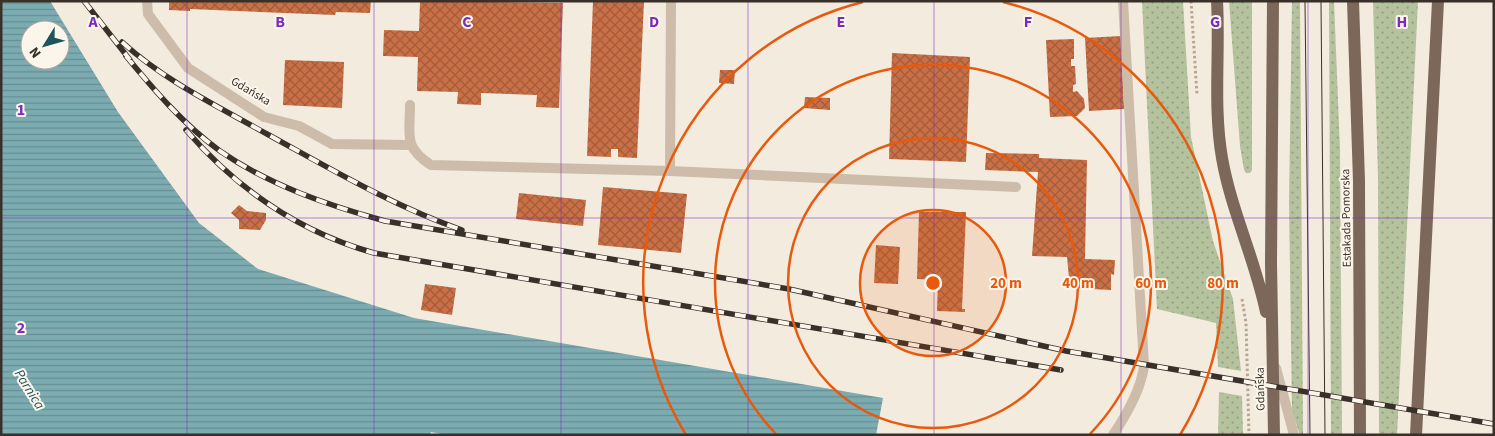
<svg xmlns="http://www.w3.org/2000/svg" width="1495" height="436" font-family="'Source Sans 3',sans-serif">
<defs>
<pattern id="grass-dots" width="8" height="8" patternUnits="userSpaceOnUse" patternTransform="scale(1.25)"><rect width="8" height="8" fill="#b4c39d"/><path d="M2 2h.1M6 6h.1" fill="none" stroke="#939f80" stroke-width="1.8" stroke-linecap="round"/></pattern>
<pattern id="water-rules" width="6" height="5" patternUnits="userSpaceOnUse" patternTransform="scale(1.25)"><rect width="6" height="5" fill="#7cacb2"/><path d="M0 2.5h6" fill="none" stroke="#678c91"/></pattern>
<pattern id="building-cross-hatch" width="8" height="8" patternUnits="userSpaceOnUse" patternTransform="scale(1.25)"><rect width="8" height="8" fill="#c97046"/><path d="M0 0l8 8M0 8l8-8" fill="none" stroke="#a45c3a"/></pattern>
</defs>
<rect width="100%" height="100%" fill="#f3ebde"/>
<!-- grass -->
<path fill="url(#grass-dots)" d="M1142,1H1183L1191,137L1213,241L1233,299L1241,371L1218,367L1216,323L1157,309Z
M1229,1H1252V170L1250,173H1246L1244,170L1240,146Z
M1292,1H1300L1303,435H1300L1292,411L1289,202Z
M1329,1H1334L1340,150L1342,435H1331Z
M1373,1H1418L1397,435H1379L1378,177Z
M1219,392L1242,396L1243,435H1218Z"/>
<!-- water -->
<path fill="url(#water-rules)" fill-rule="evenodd" d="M1,1H50L118,112L199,223L258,269L414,318L883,398L876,435H446L431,432L430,435H1ZM30,30H60V60H30Z"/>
<!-- building -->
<path fill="url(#building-cross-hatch)" d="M169,1H371L370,13L336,12L335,15L190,9V11L169,10Z
M420,1L563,3L559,108L536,107L537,95L481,93V105L457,104L458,92L417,91L418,57L383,56L384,30L419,31Z
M593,1H644L637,158L618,157V149H611V157L587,156Z
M1121,36L1124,109L1089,111L1085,38Z
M1074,39V59H1071V66H1075L1076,84L1073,85V92L1077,91L1084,99L1085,108L1077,116L1050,117L1046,40Z
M892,53L970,57L966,162L889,159Z
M285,60L344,62L342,108L283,105Z
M720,70H735L734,84L719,83Z
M805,97L830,98V110L804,108Z
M986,153L1039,154V158L1087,160L1085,259L1115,260L1114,275L1111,274V290L1070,288L1067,257L1032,256L1038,172L985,170Z
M603,187L687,194L681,253L598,245Z
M519,193L586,200L583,226L516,219Z
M239,205L247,211L266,213V220L260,230L239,229V220L231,213Z
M919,212H966L962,309H965V312L937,311L938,280L917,279Z
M876,245L900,247L898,284L874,283Z
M425,284L456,288L452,315L421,310Z"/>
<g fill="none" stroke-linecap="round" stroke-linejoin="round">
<!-- path -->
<path stroke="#b8a693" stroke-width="3" stroke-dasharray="2.5 2.5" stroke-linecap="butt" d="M1191,1L1197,95
M1242,299L1246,323L1249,435"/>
<!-- service -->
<path stroke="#ccbca9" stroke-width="10" d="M147,1L148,14L188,68L264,117L299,126L332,144L410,145
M671,1L670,171L1016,187
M410,105C410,135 403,147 431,165L670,171
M1276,368L1294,435
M1113,435C1127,414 1141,390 1144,366L1123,1"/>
<!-- primary -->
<path stroke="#7c685a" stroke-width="12" d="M1217,1C1220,53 1213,106 1222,158C1231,210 1255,259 1266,312
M1273,1L1271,263L1274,435
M1353,1L1359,181L1360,435
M1416,435L1438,1"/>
<!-- tram -->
<path stroke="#393029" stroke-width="1" d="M1305,1L1310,435
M1321,1L1325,435"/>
<!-- rail casing -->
<g stroke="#393029" stroke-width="5.5">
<path id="rail" d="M84,1L130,60
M122,42C165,81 217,106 267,134C331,169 393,206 462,230
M126,56C154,90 184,125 220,151C269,185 327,205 385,221L789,289L1066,351L1494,424
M186,130C237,189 299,232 374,253L1061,370"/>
</g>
<!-- rail -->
<use href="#rail" stroke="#fbf5eb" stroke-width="4" stroke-dasharray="11" stroke-linecap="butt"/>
</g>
<!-- grid -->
<path fill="none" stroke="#7b2cbf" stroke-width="1" stroke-opacity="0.55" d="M187,1V435M374,1V435M561,1V435M748,1V435M934,1V435M1121,1V435M1308,1V435M1,218H1494"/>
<!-- distance rings -->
<circle cx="933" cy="283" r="73" fill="#e8590c" fill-opacity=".12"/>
<g fill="none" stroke="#e8590c" stroke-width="2.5">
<circle cx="933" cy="283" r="73"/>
<circle cx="933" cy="283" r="145"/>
<path d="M776 434A218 218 0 1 1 1090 434"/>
<path d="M686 435A290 290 0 0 1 863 2M1003 2A290 290 0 0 1 1180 435"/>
</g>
<g text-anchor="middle" stroke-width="4" stroke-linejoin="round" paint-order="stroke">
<!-- street labels -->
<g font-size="12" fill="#393029" stroke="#fbf5eb">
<text transform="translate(251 91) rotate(31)" y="4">Gdańska</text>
<text transform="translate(1346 218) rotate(-91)" y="4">Estakada Pomorska</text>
<text transform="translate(1260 389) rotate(-91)" y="4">Gdańska</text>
</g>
<!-- water labels -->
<g font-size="14" font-style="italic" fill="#1d545d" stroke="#fbf5eb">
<text transform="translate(30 389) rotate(58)" y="5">Parnica</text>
</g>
</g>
<g font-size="16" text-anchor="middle" font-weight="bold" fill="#7b2cbf" stroke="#fbf5eb" stroke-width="4" stroke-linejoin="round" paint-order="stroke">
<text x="93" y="27">A</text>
<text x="280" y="27">B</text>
<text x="467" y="27">C</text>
<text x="654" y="27">D</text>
<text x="841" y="27">E</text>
<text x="1028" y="27">F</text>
<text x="1215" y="27">G</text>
<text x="1402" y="27">H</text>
<text x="21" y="115">1</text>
<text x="21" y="333">2</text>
</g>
<circle cx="933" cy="283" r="8" fill="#e8590c" stroke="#fbf5eb" stroke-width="2.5"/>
<g font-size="15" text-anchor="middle" font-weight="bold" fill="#e8590c" stroke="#fbf5eb" stroke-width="4" stroke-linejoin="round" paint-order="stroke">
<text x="1006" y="288">20 m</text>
<text x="1078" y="288">40 m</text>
<text x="1151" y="288">60 m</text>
<text x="1223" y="288">80 m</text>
</g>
<!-- border -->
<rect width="1495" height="436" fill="none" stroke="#393029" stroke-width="5"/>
<!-- north arrow -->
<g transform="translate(45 45) rotate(233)"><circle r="24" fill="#fbf5eb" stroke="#ada69d"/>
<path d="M0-4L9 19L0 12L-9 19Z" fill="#1d545d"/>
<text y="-8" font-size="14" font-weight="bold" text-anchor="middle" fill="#393029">N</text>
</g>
</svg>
